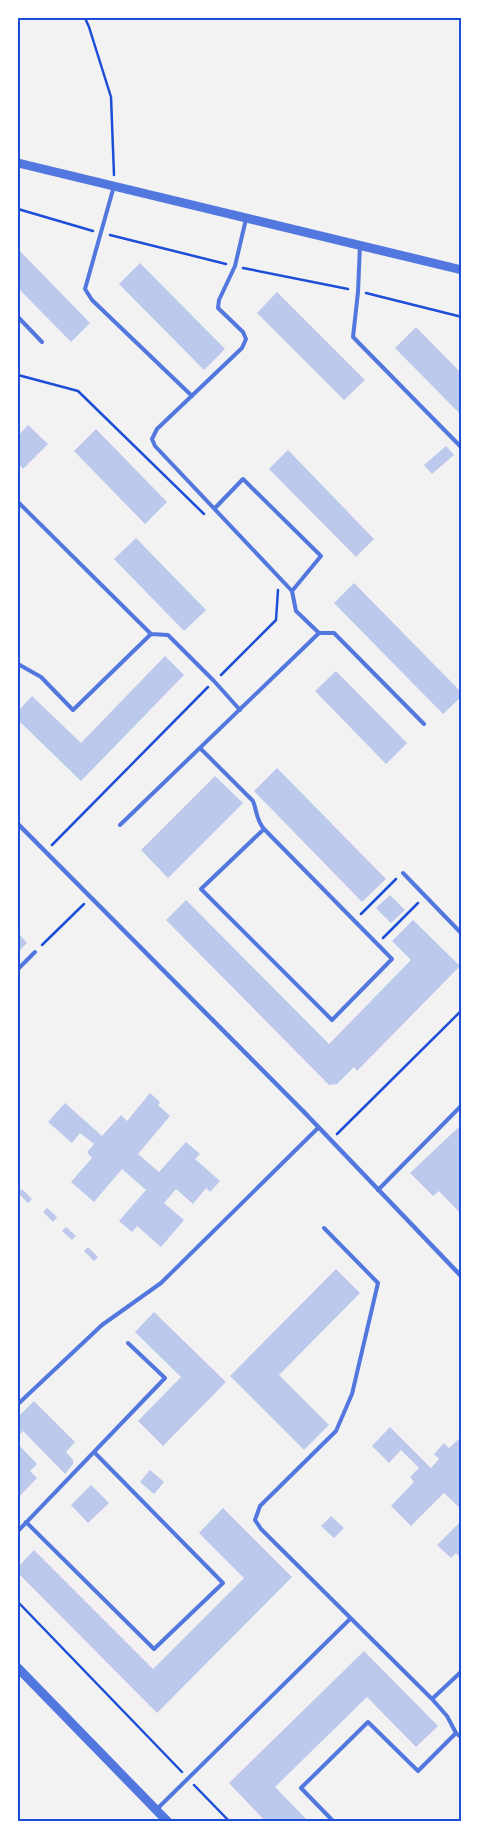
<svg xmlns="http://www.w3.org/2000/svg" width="479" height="1839" font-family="'Alegreya Sans',sans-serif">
<rect width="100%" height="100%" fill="#f2f2f2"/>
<!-- building -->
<path fill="#bdc9ec" d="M18,249L90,323L71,342L18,288Z
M140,263L225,349L204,370L119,284Z
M277,292L365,380L344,400L257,313Z
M416,327L462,374V416L395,348Z
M28,425L48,444L23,469L18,463V436Z
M96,429L167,502L145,524L74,451Z
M446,446L454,455L432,474L424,465Z
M288,450L374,539L356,557L269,469Z
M136,538L206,610L184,631L114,559Z
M354,583L462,693V696L443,714L334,603Z
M165,656L184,675L81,781L18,720V711L32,696L81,743Z
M336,671L407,743L386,764L315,691Z
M277,768L386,879L362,902L254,791Z
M215,776L243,803L168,878L141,850Z
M390,895L405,910L391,923L376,908Z
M186,900L329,1044L411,960L392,941L413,920L460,966L357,1071L354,1067L337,1084L329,1085L166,920Z
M18,933L27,943L18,952Z
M150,1093L160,1102L158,1105L170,1116L138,1154L159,1172L186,1142L200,1154L195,1159L220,1181L210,1192L206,1188L193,1204L176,1189L164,1203L184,1220L161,1247L137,1226L132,1232L119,1221L146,1190L122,1169L94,1202L71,1182L92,1158L87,1152L94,1144L80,1133L72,1143L48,1122L65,1103L102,1136L121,1115L127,1121Z
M462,1124V1169L459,1172L462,1174V1215L439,1191L433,1196L410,1173Z
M22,1189L32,1199L28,1203L18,1193Z
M47,1208L57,1217L53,1222L43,1212Z
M66,1227L76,1236L72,1240L62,1231Z
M88,1247L98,1257L94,1261L84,1251Z
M336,1269L360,1293L279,1375L329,1425L304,1450L230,1376Z
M154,1312L226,1382L163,1446L138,1421L181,1377L135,1332Z
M34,1401L75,1442L66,1452L73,1460V1464L65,1474L23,1431L18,1437V1417Z
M390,1427L431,1468L439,1459L434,1454L444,1443L449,1448L462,1436V1510L444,1493L411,1526L391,1506L414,1482L410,1477L419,1468L401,1450L389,1463L372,1446Z
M18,1444L37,1464L30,1471L37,1478L18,1498Z
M150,1470L164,1482L154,1494L140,1482Z
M91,1485L109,1503L88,1523L71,1505Z
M223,1508L292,1577L157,1713L18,1573V1567L34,1550L153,1669L244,1578L199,1533Z
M331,1516L344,1528L334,1538L321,1526Z
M462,1520V1559L456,1553L451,1558L437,1545Z
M364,1651L438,1726L416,1747L367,1697L275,1787L309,1822H266L229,1783Z"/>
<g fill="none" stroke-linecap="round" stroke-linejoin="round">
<!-- path -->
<path stroke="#1d4ed8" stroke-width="2.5" d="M85,18L89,27L111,97L114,175
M18,209L93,231
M110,235L226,264
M243,268L348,289
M366,293L462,317
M18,375L78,391L204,514
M221,675L276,620L278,590
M52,845L208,687
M361,914L396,879
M383,938L418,903
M42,945L84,904
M337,1134L462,1010
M18,1602L182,1772
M194,1785L230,1822"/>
<!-- service -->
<path stroke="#5277de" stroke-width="4" d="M114,186L85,289L92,300L192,396
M246,219L235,266L219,300L218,308L243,332L246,339L242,348L157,429L152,439L155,446L292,591L296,611L319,633
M360,245L358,292L353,337L462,448
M18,317L42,342
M18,502L151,634L73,710L41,677L18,664
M215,508L243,479L321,556L292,591
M151,634L168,635L214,681L240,710
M200,748L253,801C257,811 256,820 264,829
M120,825L319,633H334L424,724
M264,829L392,959L332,1020L201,889Z
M403,873L462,934
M18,969L35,952
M378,1190L462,1105
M324,1228L378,1283L352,1394L336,1431L260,1506L255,1520L261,1529L432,1699L447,1716L456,1733L462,1738
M18,1404L102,1325L161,1283L318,1128
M26,1522L154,1649L223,1583L95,1453
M18,1531L165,1378L128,1343
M432,1699L462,1671
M156,1810L350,1619
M334,1822L301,1788L368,1722L418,1771L456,1733"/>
<!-- pedestrian -->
<path stroke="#5277de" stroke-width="4.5" d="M18,824L304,1112L462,1277"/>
<!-- tertiary -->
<path stroke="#5277de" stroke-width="9" d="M18,163L462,270
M18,1668L168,1822"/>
</g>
<!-- border -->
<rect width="479" height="1839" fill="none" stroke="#ffffff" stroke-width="38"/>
<rect x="19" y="19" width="441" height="1801" fill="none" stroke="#1d4ed8" stroke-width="2"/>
</svg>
